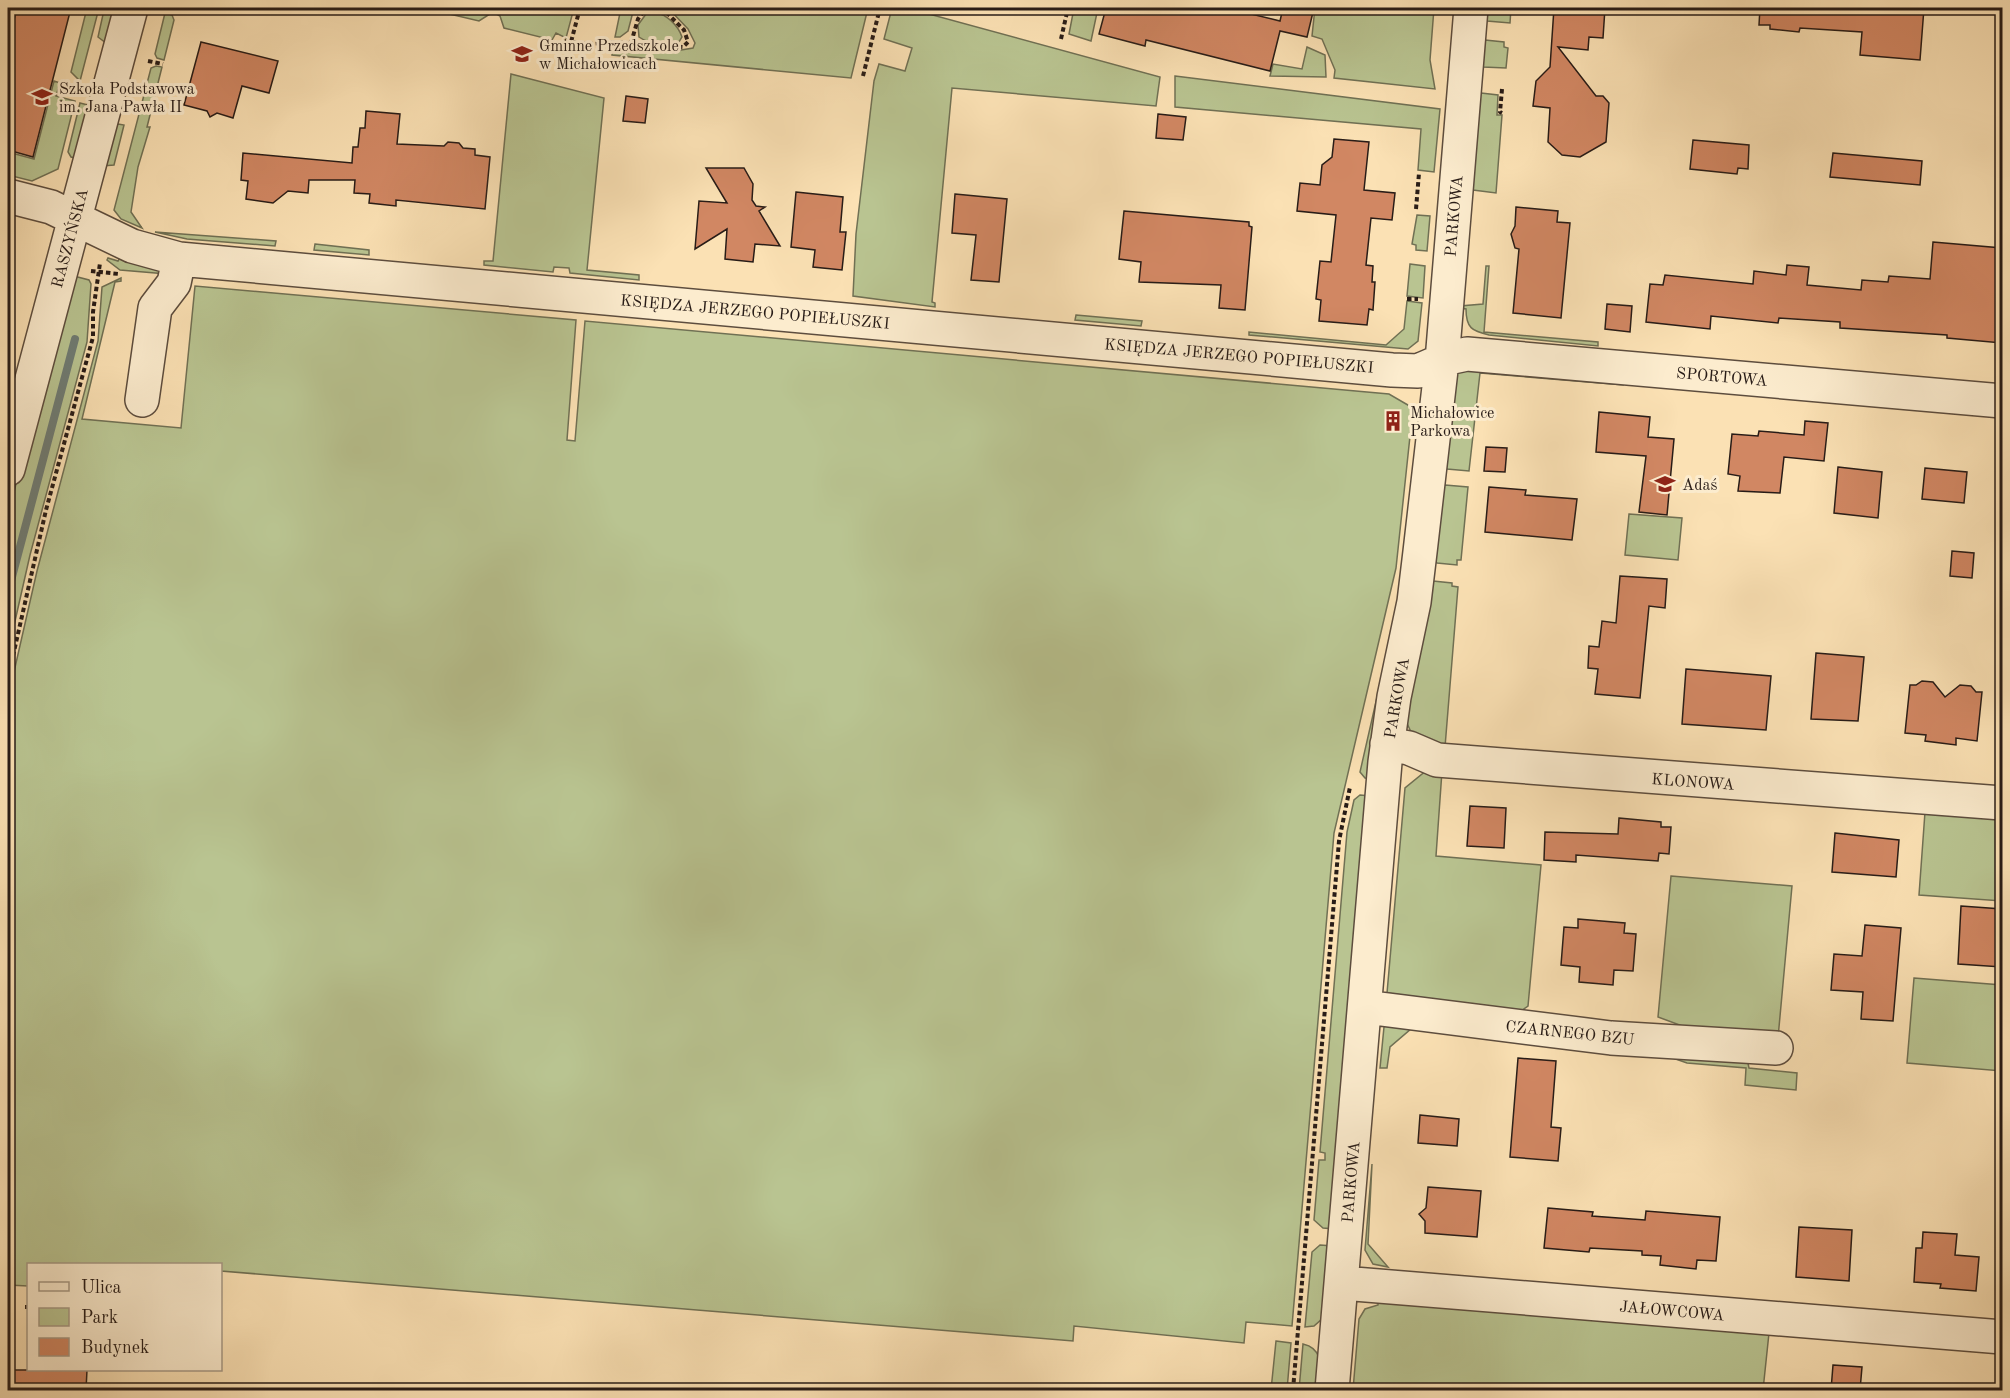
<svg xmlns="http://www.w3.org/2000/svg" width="2010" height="1398" font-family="'Old Standard TT',serif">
<rect width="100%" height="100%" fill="#fbe1b4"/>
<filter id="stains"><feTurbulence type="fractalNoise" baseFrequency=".00333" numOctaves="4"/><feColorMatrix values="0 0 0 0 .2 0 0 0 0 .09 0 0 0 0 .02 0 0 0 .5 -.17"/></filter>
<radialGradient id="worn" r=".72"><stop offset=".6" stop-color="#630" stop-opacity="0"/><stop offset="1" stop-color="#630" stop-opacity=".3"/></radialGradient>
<!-- green -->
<path fill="#b9c491" stroke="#707054" stroke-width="1.5" d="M87,8H99L80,81L71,72Z
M108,8H116L106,43L98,37L104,10Z
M424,8H503L506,10L509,8H574L566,38L556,33L552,40L504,28L500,16L493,12L479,21Z
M621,8H634L628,31L620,37H615Z
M668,8H868L851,78L612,55L613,47L675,51L693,48L695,43L688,29Z
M892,8H907L1160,77L1156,106L952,88L932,302L935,303V307L853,296L856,234L874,81L879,64L905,71L912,48L884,39Z
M1074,8H1098L1091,41L1069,34Z
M1315,8H1434L1430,60L1435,89L1334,78L1335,70L1322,39L1312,36Z
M1483,8H1511L1510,23L1487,21L1482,15Z
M655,12C667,15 678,25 682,37L679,42C668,47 649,44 639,37L638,25L646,14Z
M165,13L172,15L174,20L164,60L157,58L155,54Z
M1485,40L1504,42V47L1508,48L1506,68L1483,67L1478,60L1480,45Z
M1307,47L1325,55L1326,77L1270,76L1273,64L1302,69Z
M156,66L162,67L147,127H150L138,167L131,212L142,228L121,219L114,210L151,68Z
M511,74L604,98L587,270L639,275V280L570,273L569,268L554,267L553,272L484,265V261H493Z
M1175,76L1440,109L1434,172L1418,170L1421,129L1175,107Z
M54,81L60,83L56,96L75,101L58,169L32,181L8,175V152L34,159Z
M1481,93L1498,95L1497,115H1502L1496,193L1473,190L1468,183L1475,97Z
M80,103L88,105L79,159L71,157L68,152Z
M118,124L124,125L114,165L102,166L113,127Z
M1417,215L1430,216L1427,251L1416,250V245L1412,244Z
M155,232L276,241L275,246L187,239Z
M315,244L369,250V255L314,250Z
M122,254L167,274L120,270L107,260L108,258L118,261Z
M1410,264L1425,266L1423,298L1407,296Z
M1486,266H1489L1484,332L1598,342V346L1489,335C1472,331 1466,328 1466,309L1460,308V306L1483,304Z
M70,275L89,280L91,284L87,342L30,555L8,652V515Z
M121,278V281L115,282L82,419L181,428L195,286L576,320L567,440L575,441L585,321L1389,394L1413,408L1396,568L1334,833L1292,1326L1246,1322L1244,1343L1074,1326L1073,1341L221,1271L220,1264H28V1286L8,1285V698L37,571L98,341L102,287Z
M1407,301L1422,303L1418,341L1408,349L1249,335V332L1386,345L1404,329Z
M1076,315L1142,321L1141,326L1075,320Z
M1463,368L1621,380L1623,385L1480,373L1469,471L1447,469L1442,462L1454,376Z
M1445,485L1468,487L1461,560H1457V565L1437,563L1432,557L1439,490Z
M1629,514L1682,518L1678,560L1625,555Z
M1433,581L1452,583V586L1458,587L1445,747L1438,752L1412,734L1404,717L1429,585H1433Z
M1385,662L1372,779L1365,778L1360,772Z
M1427,770L1442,771L1436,856L1541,865L1528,1006L1521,1011L1387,993L1405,788Z
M1360,795L1370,796L1334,1229L1323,1228L1314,1220L1319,1160H1325V1153L1320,1152L1347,832L1354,800Z
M1925,812L2002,813V901L1919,895Z
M1671,876L1792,886L1778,1038L1693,1030L1658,1017Z
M1914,978L2002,985V1071L1907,1063Z
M1391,1022L1412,1028L1390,1047L1387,1068H1380L1384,1027Z
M1650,1050L1746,1054L1749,1068L1797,1073L1796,1090L1745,1085L1746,1068L1687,1063Z
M1372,1164L1368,1244L1388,1267L1373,1264L1365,1250Z
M1320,1245L1333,1246L1323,1318L1314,1326L1305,1327L1312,1252Z
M1378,1297L1769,1333L1763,1390H1353L1359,1319L1365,1309L1378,1305Z
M1276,1341L1291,1343L1287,1390H1271Z
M1303,1344C1326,1349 1320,1372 1320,1390H1299Z"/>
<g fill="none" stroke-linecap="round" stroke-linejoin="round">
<!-- stream -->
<path stroke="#6f7c74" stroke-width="8" d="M8,592L75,339"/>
</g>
<!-- building -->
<path fill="#d18763" stroke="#281c17" stroke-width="1.5" d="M17,8H71L33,157L8,150V43Z
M1106,8H1226L1280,21L1283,8H1314L1307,37L1280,31L1270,71L1146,40L1145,46L1099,34Z
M1554,8H1605L1603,38L1589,37L1588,50L1558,47L1596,96H1603L1609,103L1606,142L1580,157L1562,155L1548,142L1550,108L1533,106L1536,81L1550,67Z
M1760,8L1894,10V8H1924L1920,60L1860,55L1862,32L1800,28L1799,32L1770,29V25H1759Z
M201,42L278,61L269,93L242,86L233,118L217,113L210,117L207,111L184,105Z
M626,96L648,99L645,123L623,121Z
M366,111L400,114L397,144L444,146L448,142L459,143L463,148L475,149V155L490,157L485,209L396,200V206L369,203L370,194L354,193L355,180H309L308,193L288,191L273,203L246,199L248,181L241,180L243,153L352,163L353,147H358L360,128H365Z
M1158,114L1186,117L1183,140L1156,138Z
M1334,139L1369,142L1364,190L1395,193L1392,220L1371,218L1366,265L1373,266L1372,282H1375L1373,310L1369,309L1367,325L1319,321L1321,300L1316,299L1320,261L1331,262L1336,215L1297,211L1300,183L1320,185L1322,165L1332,157Z
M1693,140L1749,145L1748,169L1738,168L1737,174L1690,169Z
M1833,153L1922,161L1920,185L1830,177Z
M706,168H744L753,184L752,200L756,206L765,207L759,211L780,246L755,244L753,262L725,259L727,229L695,249L699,201L727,203Z
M796,192L843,197L840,232H846L842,270L813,267L815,250L791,247Z
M955,194L1007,199L999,282L971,280L976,235L952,233Z
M1516,207L1558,211L1557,222L1570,223L1561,318L1513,313L1519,249L1515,248L1511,234L1515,226Z
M1124,211L1249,222V226L1252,227L1245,310L1219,308L1221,285L1139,282L1141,262L1119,259Z
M1933,242L2002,248V343L1947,338V335L1840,328V322L1779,318L1778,323L1711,316L1710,329L1646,322L1650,284L1663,285L1665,275L1753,284L1754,271L1786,275L1787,265L1809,267L1807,285L1861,290L1862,280L1888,282L1889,276L1930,279Z
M1607,304L1632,306L1630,332L1605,329Z
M1599,412L1650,417L1648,437L1674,439L1667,515L1639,512L1646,456L1596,452Z
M1805,421L1828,423L1824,461L1784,457L1780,493L1738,491L1740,476L1728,474L1732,434L1758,436L1759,431L1804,435Z
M1486,447L1507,448L1505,472L1484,471Z
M1838,467L1882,472L1878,518L1834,513Z
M1925,468L1967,472L1964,503L1922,499Z
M1489,487L1526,490L1525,495L1577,499L1572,540L1485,532Z
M1952,551L1974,553L1972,578L1950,576Z
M1620,576L1667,579L1665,608L1649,606L1640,698L1595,694L1598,669L1588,668L1589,646L1599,647L1602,621L1616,623Z
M1816,653L1864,657L1858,721L1811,719Z
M1686,669L1771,676L1766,730L1682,724Z
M1922,681L1933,682L1945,697L1960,685L1971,686L1976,692H1982L1977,741L1956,738V745L1925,741L1926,735L1905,733L1910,685H1916Z
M1470,806L1506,808L1504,848L1467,846Z
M1619,818L1661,822V827H1671L1669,854L1659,853L1658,861L1576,855V862L1544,860L1545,832L1618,834Z
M1835,833L1899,840L1896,877L1832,872Z
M1961,906L2002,909V967L1958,964Z
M1578,919L1625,923L1624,933L1636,934L1633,971L1614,970L1613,985L1579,982L1580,967L1561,965L1564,927L1578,928Z
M1865,925L1901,928L1893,1021L1861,1019L1863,992L1831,990L1834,954L1862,956Z
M1518,1058L1556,1061L1551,1127L1561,1128L1558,1161L1510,1157Z
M1420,1115L1459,1119L1457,1146L1418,1143Z
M1428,1187L1481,1191L1477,1237L1425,1233V1221L1419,1214L1426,1208Z
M1548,1208L1593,1212L1592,1216L1645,1220L1646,1211L1720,1217L1716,1261L1697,1260L1696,1269L1660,1265L1661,1256L1642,1255V1251L1590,1248L1589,1252L1544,1248Z
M1799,1227L1852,1230L1849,1281L1796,1277Z
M1923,1232L1957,1234L1955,1255L1979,1257L1976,1291L1940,1288L1941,1284L1914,1282L1916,1248H1922Z
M1833,1365L1862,1367L1860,1390H1831Z
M8,1370H87L86,1390H8Z"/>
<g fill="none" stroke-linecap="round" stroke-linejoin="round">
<!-- minor casing -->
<g stroke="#5d4d3e" stroke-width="36">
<path id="minor" d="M8,196L51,207L132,246L179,259L1392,370L1418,371L1448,358L1467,354L2002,401
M142,400L155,308L174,283L179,259
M8,469L131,8
M1387,744L1409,748L1437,760L2002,803
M1365,1007L1611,1038L1776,1048
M1342,1283L2002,1337
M1332,1390L1385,762L1394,697L1414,602L1420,552L1442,361L1471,8"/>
</g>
<!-- path -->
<path stroke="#281c17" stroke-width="4" stroke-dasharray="4.5 3" stroke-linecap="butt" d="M302,8L320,12L321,8
M580,8L571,42L588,44L614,42L683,47L688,42L684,30L662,8
M1061,39L1068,8
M631,43L638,19L646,8
M148,61L163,64
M863,76L880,8
M1502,89L1500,112L1502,113
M1416,209L1419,173
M91,271L119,274
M1407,299H1418
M8,678L46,510L93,337V312L100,263
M25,1307H28
M1293,1390L1339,841L1350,787"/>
<!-- minor -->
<use href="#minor" stroke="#fcecce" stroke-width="33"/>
</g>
<!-- icons -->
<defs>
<g id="school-bare" transform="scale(1.62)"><path d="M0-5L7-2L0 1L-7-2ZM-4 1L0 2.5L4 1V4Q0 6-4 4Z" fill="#8f2418" stroke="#fcecce" stroke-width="2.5" paint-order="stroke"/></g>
<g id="building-bare" transform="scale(1.62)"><path d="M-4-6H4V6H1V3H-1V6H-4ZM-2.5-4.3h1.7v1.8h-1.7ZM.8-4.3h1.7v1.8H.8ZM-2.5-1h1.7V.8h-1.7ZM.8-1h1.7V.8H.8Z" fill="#8f2418" stroke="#fcecce" stroke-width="2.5" paint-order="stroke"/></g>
</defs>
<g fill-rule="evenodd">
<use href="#school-bare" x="522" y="54"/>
<use href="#school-bare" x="42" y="97"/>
<use href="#building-bare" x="1393" y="421"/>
<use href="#school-bare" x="1665" y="484"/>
</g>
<g text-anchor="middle" stroke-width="6" stroke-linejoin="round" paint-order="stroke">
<!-- poi labels -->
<g font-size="16" fill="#281c17" stroke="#fcecce" text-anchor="start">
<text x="539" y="51">Gminne Przedszkole<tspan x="539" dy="18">w Michałowicach</tspan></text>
<text x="59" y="94">Szkoła Podstawowa<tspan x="59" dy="18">im. Jana Pawła II</tspan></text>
<text x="1410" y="418">Michałowice<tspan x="1410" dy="18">Parkowa</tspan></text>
<text x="1682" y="490">Adaś</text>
</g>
<!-- street labels -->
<g font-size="16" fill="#281c17" stroke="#fcecce">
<text transform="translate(1453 216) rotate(-85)" y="6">PARKOWA</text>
<text transform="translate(69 238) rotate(-75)" y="6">RASZYŃSKA</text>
<text transform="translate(755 311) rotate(5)" y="6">KSIĘDZA JERZEGO POPIEŁUSZKI</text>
<text transform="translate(1239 355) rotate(5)" y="6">KSIĘDZA JERZEGO POPIEŁUSZKI</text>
<text transform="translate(1722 376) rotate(5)" y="6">SPORTOWA</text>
<text transform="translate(1396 698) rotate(-80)" y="6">PARKOWA</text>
<text transform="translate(1693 781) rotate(4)" y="6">KLONOWA</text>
<text transform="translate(1570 1032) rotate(6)" y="6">CZARNEGO BZU</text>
<text transform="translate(1350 1182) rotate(-85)" y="6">PARKOWA</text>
<text transform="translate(1672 1310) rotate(5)" y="6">JAŁOWCOWA</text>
</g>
</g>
<!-- margin -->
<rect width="2010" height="1398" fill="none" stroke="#fbe1b4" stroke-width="30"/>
<rect x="9" y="9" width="1992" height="1380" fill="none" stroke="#281c17" stroke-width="3"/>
<rect x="15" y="15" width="1980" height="1368" fill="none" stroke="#281c17" stroke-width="1.5"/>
<!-- legend -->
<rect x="27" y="1263" width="195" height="108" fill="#fcecce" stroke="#a79985" stroke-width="1.5"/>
<rect x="39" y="1282" width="30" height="9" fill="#fcecce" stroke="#a79985" stroke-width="1.5"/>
<text x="81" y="1293" font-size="18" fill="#281c17">Ulica</text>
<rect x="39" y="1308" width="30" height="18" fill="#b9c491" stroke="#a79985" stroke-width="1.5"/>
<text x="81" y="1323" font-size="18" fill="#281c17">Park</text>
<rect x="39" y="1338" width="30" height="18" fill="#d18763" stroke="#a79985" stroke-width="1.5"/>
<text x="81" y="1353" font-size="18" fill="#281c17">Budynek</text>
<rect width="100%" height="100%" filter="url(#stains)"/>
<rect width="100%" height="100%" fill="url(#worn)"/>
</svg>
